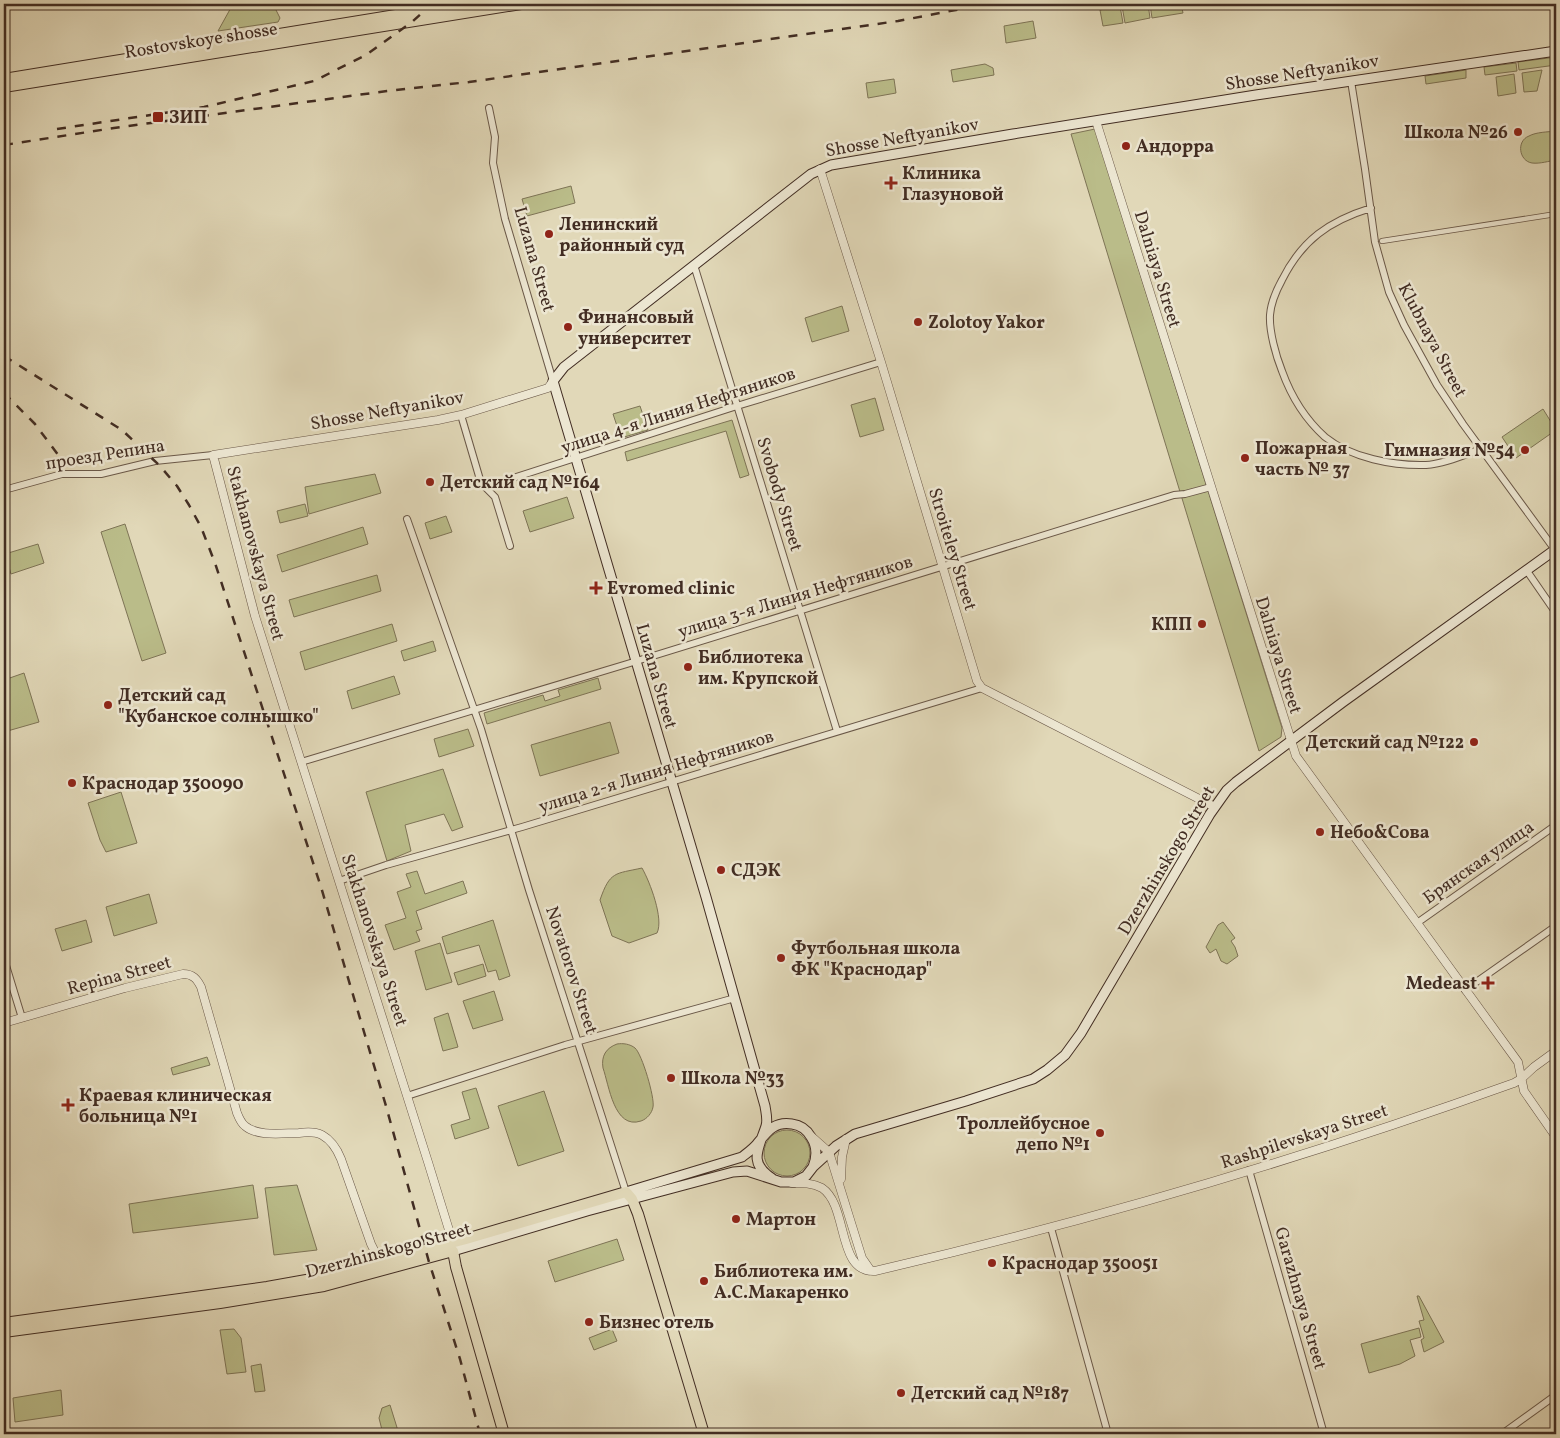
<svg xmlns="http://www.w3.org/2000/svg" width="1560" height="1438" font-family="Vollkorn,serif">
<rect width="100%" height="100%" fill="#e1d8b8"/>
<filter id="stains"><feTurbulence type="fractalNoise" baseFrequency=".004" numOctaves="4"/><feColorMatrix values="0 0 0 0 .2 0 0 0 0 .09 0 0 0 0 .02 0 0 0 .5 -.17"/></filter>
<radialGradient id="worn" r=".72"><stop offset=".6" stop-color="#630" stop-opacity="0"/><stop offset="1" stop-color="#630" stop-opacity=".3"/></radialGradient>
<!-- green -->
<path fill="#babc89" stroke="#7e7456" d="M233,4H273L280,18L278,22L218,31Z
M1135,4H1148L1150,18L1125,23L1122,6Z
M1150,4H1181L1183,13L1152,18Z
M1120,6L1123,23L1103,26L1100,10Z
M1033,21L1036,38L1006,43L1004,26Z
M1556,57V65L1519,70L1518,62Z
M1516,63L1517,71L1485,75L1484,67Z
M985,64L993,68L994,75L953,82L951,70Z
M1466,70V78L1426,84L1425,76Z
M1542,70L1537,91L1524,92L1522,73Z
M1514,74L1516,93L1498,96L1496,77Z
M894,79L896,93L868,98L866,83Z
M1095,129L1282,728L1281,737L1259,751L1071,134Z
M1556,131V160C1549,161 1540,164 1532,163C1519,161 1516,141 1529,136C1536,132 1548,132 1556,131Z
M571,186L575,203L527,216L522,199Z
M842,306L849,331L812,342L805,318Z
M875,398L884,430L860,437L851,405Z
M640,406L648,430L621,438L613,414Z
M1543,409L1556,430L1516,458L1502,437Z
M732,420L749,475L740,478L726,431L627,461L625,452Z
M375,474L381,493L309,514L305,487Z
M567,497L574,518L530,532L523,511Z
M305,504L308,516L280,523L277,511Z
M446,516L452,532L430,539L425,523Z
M125,524L166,653L142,661L101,532Z
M363,527L368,544L282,572L277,555Z
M38,544L44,563L11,574L5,554Z
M377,575L381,591L294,617L289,600Z
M392,624L397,641L305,670L300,652Z
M433,641L436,651L404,661L401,651Z
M24,673L39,722L4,732V680Z
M394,676L400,694L352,709L347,691Z
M598,678L601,689L487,724L484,713L543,695L545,701L560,696L558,690Z
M610,722L619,753L540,776L531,745Z
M468,729L474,746L439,757L434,739Z
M443,769L463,827L452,831L444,814L405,825L411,851L387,861L366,792Z
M121,792L137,843L106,852L100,840L88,803Z
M642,868C650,882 664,919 657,933L629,943L612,936L600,900C610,871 615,874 642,868Z
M417,871L425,894L463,881L467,893L416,911L422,929L416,931L420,941L394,950L385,925L406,918L397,892L411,887L406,874Z
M149,894L157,923L114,936L106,907Z
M86,920L92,942L62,951L55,929Z
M493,920L510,976L499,980L496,970L488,972L479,945L447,954L442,937Z
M1223,922L1235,938L1231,941L1235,947L1238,956L1227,964L1221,961L1216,949L1210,953L1206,947L1218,925Z
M440,943L452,982L426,990L415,951Z
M483,964L486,976L458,985L454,973Z
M494,991L503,1020L473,1029L463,1001Z
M448,1013L458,1047L443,1051L434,1018Z
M617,1044C623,1043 630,1044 635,1048C642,1054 655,1098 653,1107C652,1113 647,1119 641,1121C614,1130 609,1085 603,1068C601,1056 606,1048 617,1044Z
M207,1057L210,1065L173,1075L171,1068Z
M476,1088L489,1128L455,1139L451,1125L470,1119L462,1092Z
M544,1091L564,1151L518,1166L498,1106Z
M764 1153a23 23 0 1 1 46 0a23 23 0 1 1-46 0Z
M253,1185L258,1218L133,1233L129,1204Z
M297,1185L317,1250L274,1255L265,1188Z
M617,1239L624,1260L555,1282L548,1261Z
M1417,1296H1419L1444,1342L1424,1352L1421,1340L1424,1338L1419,1321L1424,1320Z
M1419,1328L1421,1337L1410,1340L1415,1356L1400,1364L1369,1373L1361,1344Z
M234,1329L241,1338L246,1372L227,1374L220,1330Z
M612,1329L617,1341L594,1350L589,1338Z
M261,1364L265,1391L255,1392L251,1366Z
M61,1390L63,1415L15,1422L13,1398Z
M390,1405L399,1434H383L379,1418L382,1408Z"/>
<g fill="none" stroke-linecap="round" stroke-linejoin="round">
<!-- pedestrian casing -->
<g stroke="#6a5848" stroke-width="6">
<path id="pedestrian" d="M1382,241L1556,214"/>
</g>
<!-- minor casing -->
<g stroke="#6a5848" stroke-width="8">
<path id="minor" d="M1351,81L1365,169L1375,242L1389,292L1404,325L1437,385L1463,424L1555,550
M489,108L495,137L493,163L505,219L553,381
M1371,208C1329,221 1302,240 1282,280C1276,291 1271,302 1270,315C1269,331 1276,356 1282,371C1291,396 1305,419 1325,437C1351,458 1394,466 1426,465C1444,464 1464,455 1481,449
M694,265L837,731
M461,415L481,483L495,497L510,546
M485,487L737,406L881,362
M4,490L62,474H101L155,461L213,455
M407,519L481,729L529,890L626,1192
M1527,571L1556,613
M301,762L627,664L1174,495L1185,494L1211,487
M339,881L386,865L522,827L982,688
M1417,923L1556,825
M4,959L22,1018
M1465,990L1556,926
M407,1096L565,1045L735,998
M1249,1170L1324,1434
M1051,1228L1108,1434
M1502,1434L1556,1395"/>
</g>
<!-- tertiary casing -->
<g stroke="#6a5848" stroke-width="9">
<path id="tertiary" d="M1096,121L1296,756L1518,1062L1524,1091L1556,1137
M820,169L881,362L977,681L982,688L1215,807
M4,1023L125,988L183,974C193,974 197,979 201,987L237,1113C239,1118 241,1123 245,1126C258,1137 283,1133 299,1133C306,1132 314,1131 322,1135C331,1140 337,1149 341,1159L371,1244L380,1262
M811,1136L829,1152L862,1258L871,1271
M841,1179L842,1157L846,1139
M792,1183C802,1183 813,1183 822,1188C849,1206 836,1273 875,1271C1091,1221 1305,1158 1514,1083L1521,1079L1534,1067L1556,1051
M452,1247L449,1230L428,1162L255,616L213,455L438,420L461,415L548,388L553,381"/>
</g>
<!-- secondary casing -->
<g stroke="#422d23" stroke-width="11">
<path id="secondary" d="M773,1179C747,1163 759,1148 766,1126C768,1120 766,1113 765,1106L706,897L553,381L564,367L811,174L831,165L1013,134L1256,95L1556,51
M626,1192L742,1157C747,1153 753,1149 757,1144C767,1132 774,1121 792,1124C800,1125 807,1130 811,1137C817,1146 817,1157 813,1167
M453,1251L587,1211L733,1172L747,1171L781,1182H794L806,1176L813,1167L836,1146L855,1134L966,1101L1033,1079L1047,1070L1065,1055L1081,1033L1210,814L1227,790L1236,782L1343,702L1556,549"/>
</g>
<!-- primary casing -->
<g stroke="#422d23" stroke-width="12">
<path id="primary" d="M4,79L463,4
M4,87L521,4
M4,1323L267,1287L323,1277L466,1239L626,1192L632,1199L638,1214L704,1434
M4,1332L220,1303L324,1286L453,1251L456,1267L504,1434"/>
</g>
<!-- pedestrian -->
<use href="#pedestrian" stroke="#ece6d1" stroke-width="4.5"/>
<!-- minor -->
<use href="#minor" stroke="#ece6d1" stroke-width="6"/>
<!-- tertiary -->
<use href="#tertiary" stroke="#ece6d1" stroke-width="8"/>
<!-- secondary -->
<use href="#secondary" stroke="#ece6d1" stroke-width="9"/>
<!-- primary -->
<use href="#primary" stroke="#e1d8b8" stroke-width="10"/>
<!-- rail -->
<path stroke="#422d23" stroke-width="2.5" stroke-dasharray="9 9" stroke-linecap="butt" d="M57,129L204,107L314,81L366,55L412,22L432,4
M4,145L114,128L387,91L469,82L898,21L987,4
M4,356L122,430L160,466L177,486L189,505L201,527L215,563L321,887L386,1106L429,1262L460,1359L480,1434
M4,393L35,424L59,456"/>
</g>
<!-- markers -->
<g fill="#8f2418" stroke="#ece6d1" stroke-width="2">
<rect x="152" y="111" width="12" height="12" rx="2.5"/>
<circle cx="1518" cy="132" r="5"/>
<circle cx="1126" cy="146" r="5"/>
<path d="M888.5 175.5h5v5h5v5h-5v5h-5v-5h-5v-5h5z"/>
<circle cx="549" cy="234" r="5"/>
<circle cx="918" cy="322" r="5"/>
<circle cx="568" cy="327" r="5"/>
<circle cx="1525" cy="450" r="5"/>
<circle cx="1245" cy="458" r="5"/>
<circle cx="430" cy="482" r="5"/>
<path d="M593.5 580.5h5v5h5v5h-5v5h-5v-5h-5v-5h5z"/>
<circle cx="1202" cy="624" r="5"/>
<circle cx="688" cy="667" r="5"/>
<circle cx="108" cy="705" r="5"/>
<circle cx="1474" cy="742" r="5"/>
<circle cx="72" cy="783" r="5"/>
<circle cx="1320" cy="832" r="5"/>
<circle cx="721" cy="870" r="5"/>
<circle cx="781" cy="958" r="5"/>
<path d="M1485.5 975.5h5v5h5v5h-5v5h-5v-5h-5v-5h5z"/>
<circle cx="671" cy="1078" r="5"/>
<path d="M65.5 1097.5h5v5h5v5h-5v5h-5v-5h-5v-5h5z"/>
<circle cx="1100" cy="1133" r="5"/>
<circle cx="736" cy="1219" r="5"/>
<circle cx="992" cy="1263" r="5"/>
<circle cx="704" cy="1281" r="5"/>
<circle cx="589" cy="1322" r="5"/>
<circle cx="901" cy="1393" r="5"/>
</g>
<g text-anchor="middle" stroke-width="5" stroke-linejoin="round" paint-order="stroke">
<!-- street labels -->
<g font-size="18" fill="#422d23" stroke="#ece6d1">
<text transform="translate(201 40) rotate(-9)" y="6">Rostovskoye shosse</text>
<text transform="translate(1302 72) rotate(-9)" y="6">Shosse Neftyanikov</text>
<text transform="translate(902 137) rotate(-10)" y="6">Shosse Neftyanikov</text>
<text transform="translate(535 259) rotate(74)" y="6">Luzana Street</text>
<text transform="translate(1158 269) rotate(73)" y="6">Dalniaya Street</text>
<text transform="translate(1433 340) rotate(62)" y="6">Klubnaya Street</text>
<text transform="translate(387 410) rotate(-10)" y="6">Shosse Neftyanikov</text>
<text transform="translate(678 410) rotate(-18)" y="6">улица 4-я Линия Нефтяников</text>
<text transform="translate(105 454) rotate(-9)" y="6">проезд Репина</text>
<text transform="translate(780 494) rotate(73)" y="6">Svobody Street</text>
<text transform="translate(953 549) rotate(73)" y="6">Stroiteley Street</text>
<text transform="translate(256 553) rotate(75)" y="6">Stakhanovskaya Street</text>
<text transform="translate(795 596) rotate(-17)" y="6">улица 3-я Линия Нефтяников</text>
<text transform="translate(1279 655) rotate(73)" y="6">Dalniaya Street</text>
<text transform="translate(657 676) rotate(74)" y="6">Luzana Street</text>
<text transform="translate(656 771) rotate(-17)" y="6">улица 2-я Линия Нефтяников</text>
<text transform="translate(1166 860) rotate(-59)" y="6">Dzerzhinskogo Street</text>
<text transform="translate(1478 862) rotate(-35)" y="6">Брянская улица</text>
<text transform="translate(375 940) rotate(72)" y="6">Stakhanovskaya Street</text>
<text transform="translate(572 970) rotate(72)" y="6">Novatorov Street</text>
<text transform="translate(119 975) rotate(-15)" y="6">Repina Street</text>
<text transform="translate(1304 1136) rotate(-18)" y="6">Rashpilevskaya Street</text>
<text transform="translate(388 1250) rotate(-15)" y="6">Dzerzhinskogo Street</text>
<text transform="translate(1301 1298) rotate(74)" y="6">Garazhnaya Street</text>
</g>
<!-- poi labels -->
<g font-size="18" font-weight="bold" fill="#422d23" stroke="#ece6d1" text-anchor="start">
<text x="169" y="123">ЗИП</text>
<text x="1508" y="138" text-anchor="end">Школа №26</text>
<text x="1136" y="152">Андорра</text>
<text x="902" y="179">Клиника<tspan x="902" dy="21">Глазуновой</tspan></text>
<text x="559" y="230">Ленинский<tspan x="559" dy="21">районный суд</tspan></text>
<text x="578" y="323">Финансовый<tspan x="578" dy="21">университет</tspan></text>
<text x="928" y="328">Zolotoy Yakor</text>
<text x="1255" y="454">Пожарная<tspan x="1255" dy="21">часть № 37</tspan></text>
<text x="1515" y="456" text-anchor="end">Гимназия №54</text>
<text x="440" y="488">Детский сад №164</text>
<text x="607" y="594">Evromed clinic</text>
<text x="1192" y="630" text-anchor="end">КПП</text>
<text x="698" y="663">Библиотека<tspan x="698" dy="21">им. Крупской</tspan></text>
<text x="118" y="701">Детский сад<tspan x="118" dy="21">"Кубанское солнышко"</tspan></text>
<text x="1464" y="748" text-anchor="end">Детский сад №122</text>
<text x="82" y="789">Краснодар 350090</text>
<text x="1330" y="838">Небо&amp;Сова</text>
<text x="731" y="876">СДЭК</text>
<text x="791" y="954">Футбольная школа<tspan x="791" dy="21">ФК "Краснодар"</tspan></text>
<text x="1477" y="989" text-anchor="end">Medeast</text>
<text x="681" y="1084">Школа №33</text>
<text x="79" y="1101">Краевая клиническая<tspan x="79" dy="21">больница №1</tspan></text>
<text x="1090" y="1129" text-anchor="end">Троллейбусное<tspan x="1090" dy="21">депо №1</tspan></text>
<text x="746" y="1225">Мартон</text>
<text x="1002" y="1269">Краснодар 350051</text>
<text x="714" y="1277">Библиотека им.<tspan x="714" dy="21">А.С.Макаренко</tspan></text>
<text x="599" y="1328">Бизнес отель</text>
<text x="911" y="1399">Детский сад №187</text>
</g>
</g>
<!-- margin -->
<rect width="1560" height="1438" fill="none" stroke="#e1d8b8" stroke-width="20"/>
<rect x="5" y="5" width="1550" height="1428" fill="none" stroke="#422d23" stroke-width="2.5"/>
<rect x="10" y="10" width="1540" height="1418" fill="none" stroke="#422d23"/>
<rect width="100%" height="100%" filter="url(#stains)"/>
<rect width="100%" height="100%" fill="url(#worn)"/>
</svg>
